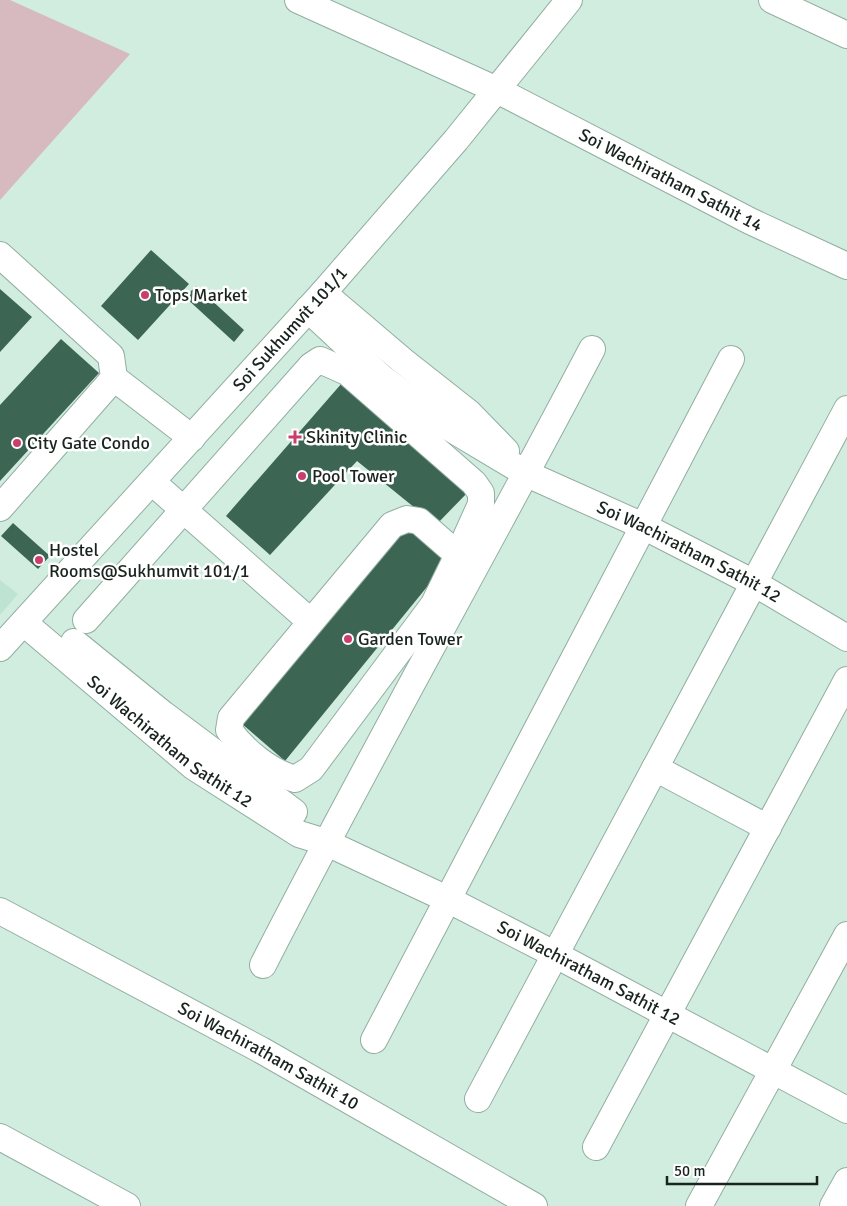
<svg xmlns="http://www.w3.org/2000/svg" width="847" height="1206" font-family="Signika,sans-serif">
<rect width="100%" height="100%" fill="#d0eddf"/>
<!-- built -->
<path fill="#bfe3d2" d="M0,580L18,594L0,615Z"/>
<!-- green -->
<path fill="#d7bac0" d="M0,0H10L130,54L0,200Z"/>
<!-- building -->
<path fill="#3c6554" d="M151,250L189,284L138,340L101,306Z
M196,286L244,330L234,342L185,297Z
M0,289L32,317L0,352Z
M61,339L99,373L0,481V405Z
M342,383L469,491L436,525L357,461L270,555L226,516Z
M411,519L453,555L285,761L241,723Z
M13,523L50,556L38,569L1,536Z"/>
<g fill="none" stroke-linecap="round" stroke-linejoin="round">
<!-- minor casing -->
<g stroke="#92aea1" stroke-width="28">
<g id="minor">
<path id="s1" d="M298,0L497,90L750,221L847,266"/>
<path d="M772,0L847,35"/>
<path d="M0,255L111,356L114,378L0,508"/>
<path d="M323,293L403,361L469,413L506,451"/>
<path id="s2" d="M308,309L382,378L445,425L527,474L643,526L754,583L847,638"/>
<path d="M114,378L192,438"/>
<path d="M152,482L311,622L392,525L407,519L419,521L458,555L434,604L311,769L295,779C270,772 244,751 229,730L231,718L311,622"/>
<path d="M86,620L311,366L320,360L347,372L474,483L481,493V504L458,555"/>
<path id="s3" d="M24,623L194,767L299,834L325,842L447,899L556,955L847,1110"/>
<path d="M74,642L163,714L294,812"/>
<path id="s4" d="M0,648L323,293L456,140L569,0"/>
<path d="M655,768L768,828"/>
<path id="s5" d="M0,911L261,1050L534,1206"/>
<path d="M263,965C369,757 484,555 592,349"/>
<path d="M374,1040L731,359"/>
<path d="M478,1099L847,409"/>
<path d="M0,1137L127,1206"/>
<path d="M596,1147L847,680"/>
<path d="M699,1206L847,935"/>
<path d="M833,1206L847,1181"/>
</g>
</g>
<!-- minor -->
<use href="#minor" stroke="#fff" stroke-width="26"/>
</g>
<!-- markers -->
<g fill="#ca3e6e" stroke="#fff" stroke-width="2">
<circle cx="145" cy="295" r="5"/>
<path d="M292.5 429.5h5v5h5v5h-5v5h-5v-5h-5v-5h5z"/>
<circle cx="17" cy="443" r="5"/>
<circle cx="302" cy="476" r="5"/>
<circle cx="39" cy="560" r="5"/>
<circle cx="348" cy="639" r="5"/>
</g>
<g text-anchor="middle" stroke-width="5" stroke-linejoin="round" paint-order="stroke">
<!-- street labels -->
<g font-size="18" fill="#1a241f" stroke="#fff">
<text dy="6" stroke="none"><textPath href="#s1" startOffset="414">Soi Wachiratham Sathit 14</textPath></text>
<text dy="6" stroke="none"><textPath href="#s4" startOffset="431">Soi Sukhumvit 101/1</textPath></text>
<text dy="6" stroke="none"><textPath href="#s2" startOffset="455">Soi Wachiratham Sathit 12</textPath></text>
<text dy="6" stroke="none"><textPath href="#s3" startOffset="188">Soi Wachiratham Sathit 12</textPath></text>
<text dy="6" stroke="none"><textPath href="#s3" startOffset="669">Soi Wachiratham Sathit 12</textPath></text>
<text dy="6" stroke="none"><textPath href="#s5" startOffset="305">Soi Wachiratham Sathit 10</textPath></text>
</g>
<!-- poi labels -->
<g font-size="18" fill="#1a241f" stroke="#fff" text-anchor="start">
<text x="155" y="301">Tops Market</text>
<text x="306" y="443">Skinity Clinic</text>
<text x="27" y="449">City Gate Condo</text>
<text x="312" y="482">Pool Tower</text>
<text x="49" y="556">Hostel<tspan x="49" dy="21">Rooms@Sukhumvit 101/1</tspan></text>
<text x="358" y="645">Garden Tower</text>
</g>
</g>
<!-- scale -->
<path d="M667 1176v8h150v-8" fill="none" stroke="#1a241f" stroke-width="2.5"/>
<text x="674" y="1176" font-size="15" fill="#1a241f" stroke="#ffffff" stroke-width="4" paint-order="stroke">50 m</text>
</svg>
